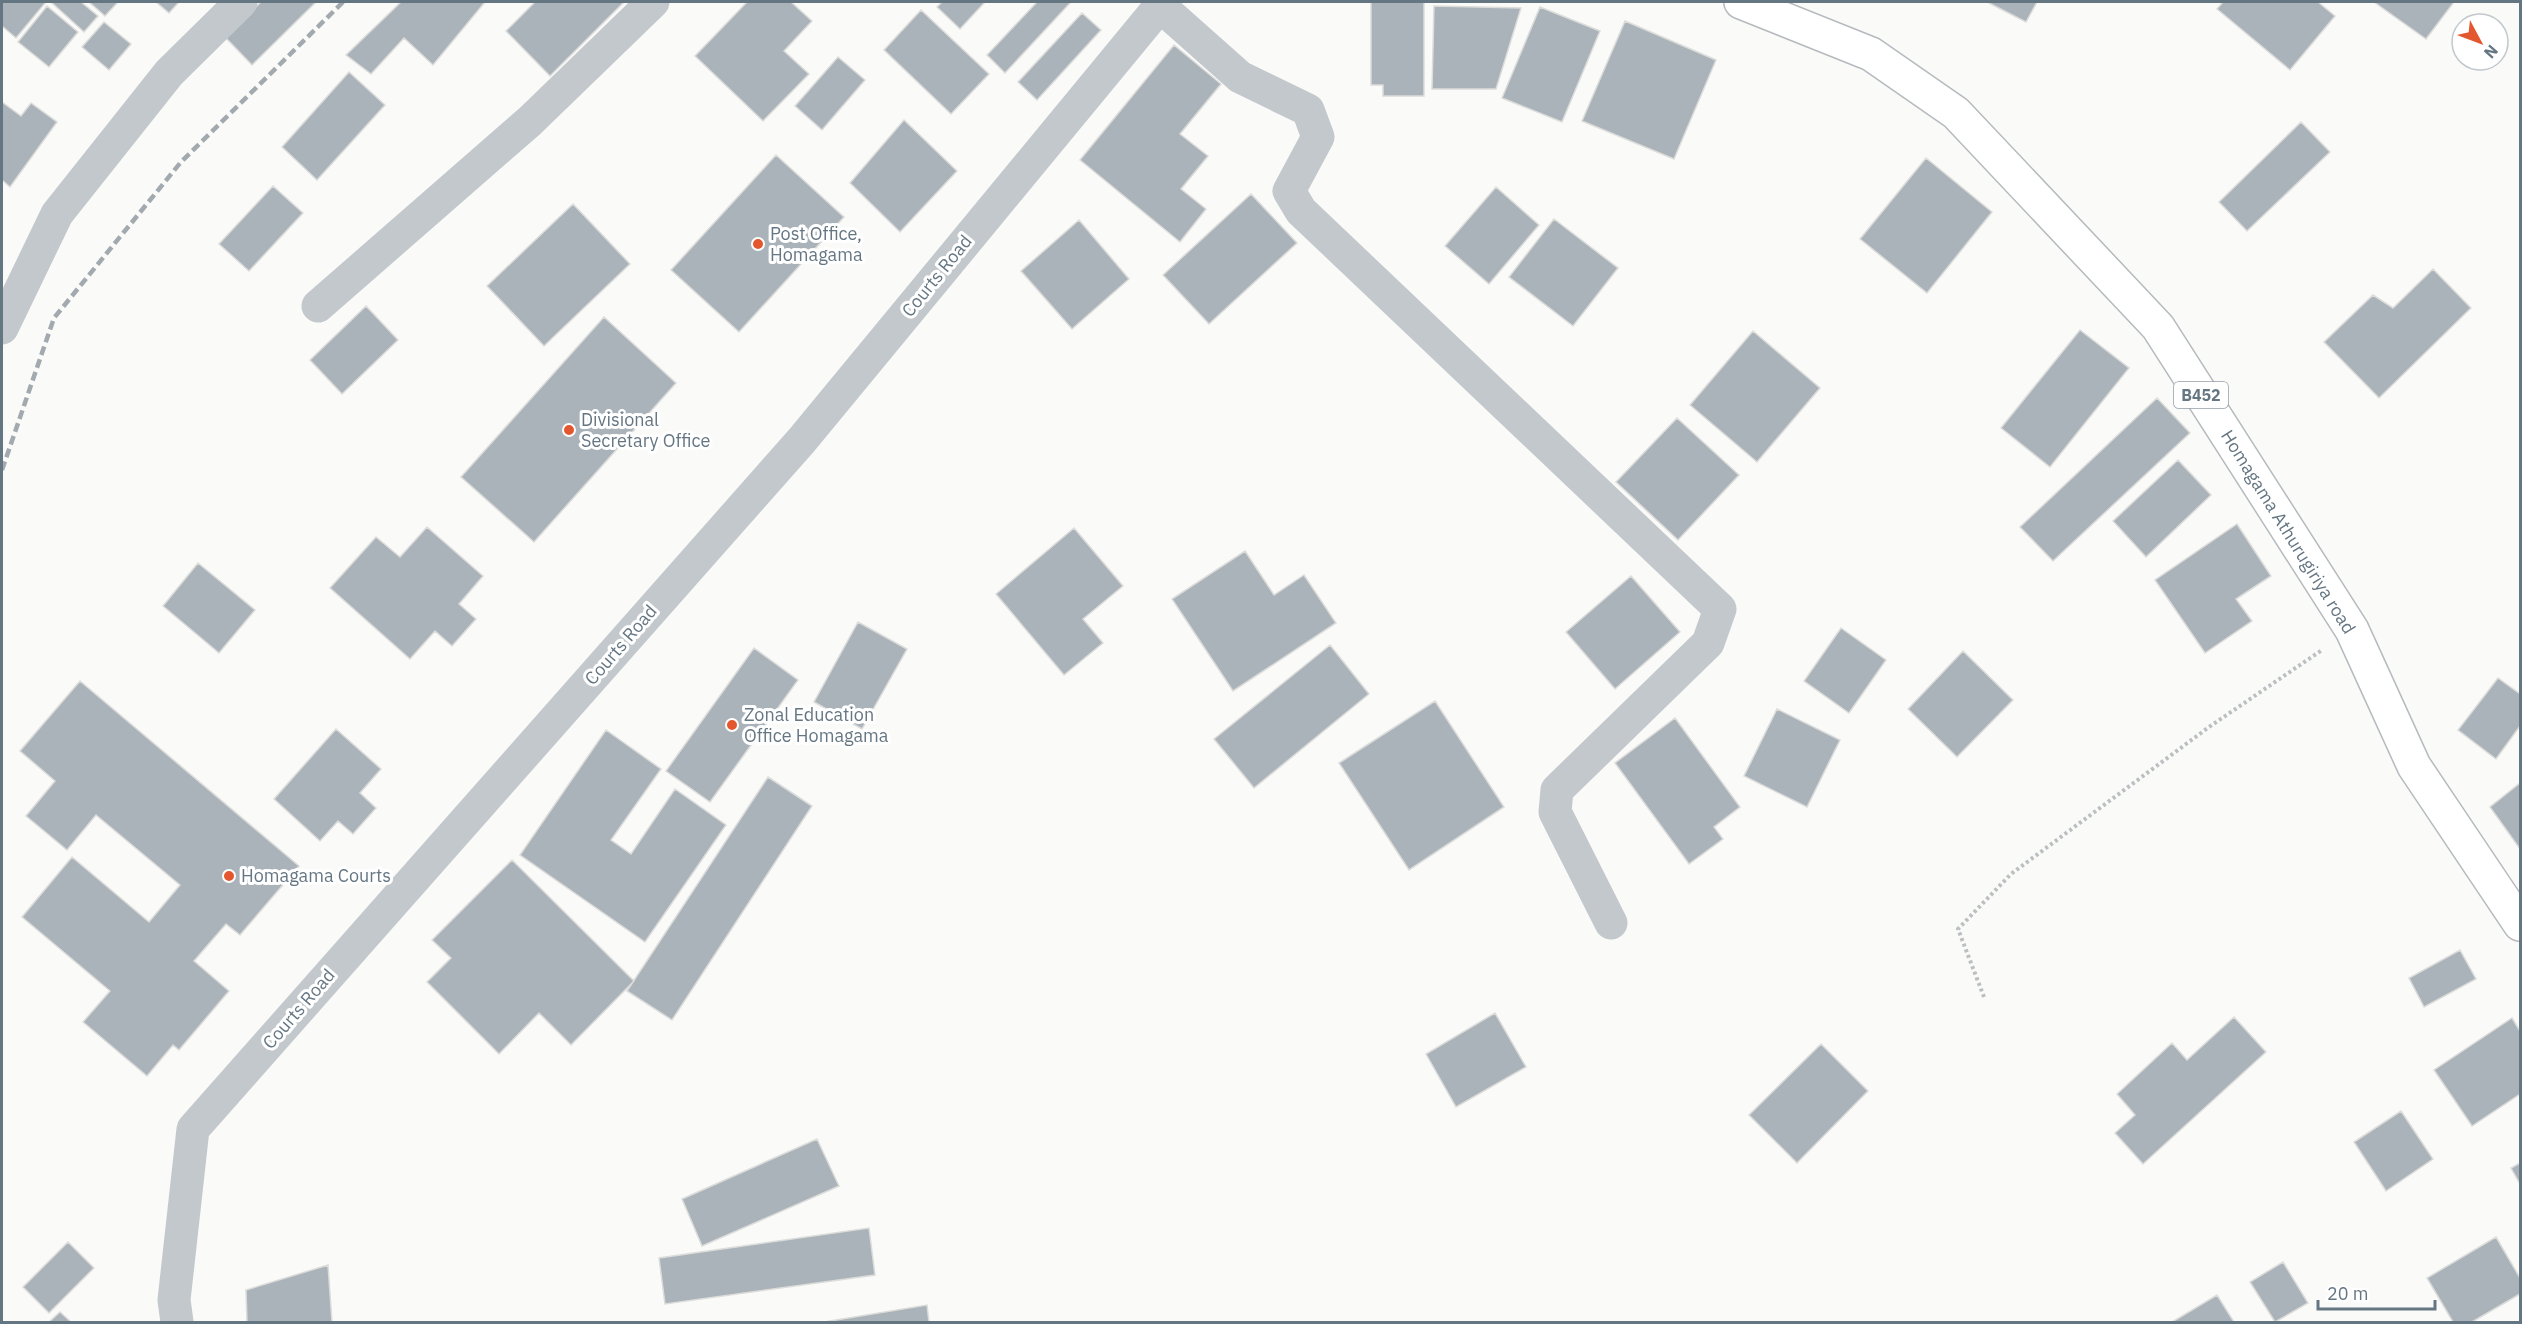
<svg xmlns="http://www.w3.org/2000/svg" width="2522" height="1324" font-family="'IBM Plex Sans',sans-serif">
<rect width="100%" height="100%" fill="#fafaf8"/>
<!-- building -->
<path fill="#aab3b9" stroke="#dcdcda" stroke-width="1.5" d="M2,2H46L16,38L2,26Z
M51,2H81L98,16L84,32Z
M89,2H118L105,16Z
M156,2H179L169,13Z
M261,2H316L252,65L225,37Z
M401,2H485L433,65L404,38L371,74L346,55Z
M535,2H624L550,76L506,31Z
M747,2H791L812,21L784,51L809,74L763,121L695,56Z
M942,2H985L960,29L937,7Z
M1037,2H1071L1005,73L987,55Z
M1371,2H1424V96H1383V85H1371Z
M1987,2H2037L2026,22Z
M2223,2H2318L2335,16L2290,70L2217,9Z
M2374,2H2454L2426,39Z
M47,6L78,32L49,67L18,42Z
M1434,6L1521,8L1496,89H1432Z
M1540,7L1600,31L1562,122L1502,98Z
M921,10L989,74L951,114L884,50Z
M1082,13L1101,30L1037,100L1018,82Z
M1625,21L1716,60L1674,159L1582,121Z
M104,22L131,44L109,70L82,47Z
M1174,45L1221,84L1180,134L1208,156L1181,189L1206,209L1180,242L1080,160Z
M838,57L865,80L822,130L795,106Z
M349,72L385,105L317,180L282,147Z
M2,102L21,116L31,103L57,122L10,187L2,180Z
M904,120L957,171L900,232L850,183Z
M2301,122L2330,152L2247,231L2219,202Z
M776,155L844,217L739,332L671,270Z
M1926,158L1992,212L1927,293L1860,239Z
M273,186L303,213L249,271L219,244Z
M1496,187L1539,225L1489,284L1445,246Z
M1251,194L1297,243L1209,324L1163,275Z
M573,204L630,264L544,346L487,286Z
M1554,219L1618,268L1573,326L1509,277Z
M1079,220L1129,279L1072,329L1021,271Z
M2433,269L2471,308L2379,398L2324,342L2373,295L2393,308Z
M366,306L398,340L342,394L310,360Z
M604,317L676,383L534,542L461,477Z
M2080,330L2129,368L2050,467L2001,428Z
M1753,331L1820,388L1757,462L1690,405Z
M2157,398L2190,433L2053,561L2020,527Z
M1677,418L1739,475L1678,540L1616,482Z
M2178,460L2211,495L2146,557L2113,521Z
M2237,524L2271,576L2236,599L2252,621L2205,653L2155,580Z
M427,527L483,576L459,604L476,619L452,646L435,631L410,659L330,588L376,537L400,557Z
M1074,528L1123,586L1083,619L1103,643L1064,675L996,594Z
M1245,551L1274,595L1304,575L1336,623L1233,691L1172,599Z
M198,563L255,610L219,653L163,606Z
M1631,576L1680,632L1615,689L1566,632Z
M858,622L907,649L862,729L814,702Z
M1841,628L1886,660L1849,713L1804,681Z
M1330,645L1369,694L1254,788L1214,739Z
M754,648L798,680L710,802L666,771Z
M1963,651L2013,700L1957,757L1908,709Z
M2498,678L2520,694V726L2496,759L2458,730Z
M80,681L299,866L240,935L226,924L194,961L229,991L179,1050L173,1045L147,1076L83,1022L110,991L22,917L72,857L149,922L180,885L96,815L67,850L26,816L55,781L20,751Z
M1435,701L1504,807L1409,870L1339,763Z
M1777,709L1840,740L1807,807L1744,776Z
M1675,718L1740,807L1714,827L1723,839L1689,864L1615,763Z
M336,729L381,769L360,793L376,808L353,834L338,821L320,841L274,799Z
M606,730L661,769L611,840L631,854L675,789L726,825L645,942L520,855Z
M768,777L812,806L672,1020L627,991Z
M2520,783V849L2490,807Z
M512,860L634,981L571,1045L539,1013L499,1054L427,982L451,958L432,940Z
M2460,950L2476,979L2424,1007L2409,978Z
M1495,1013L1526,1067L1456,1107L1426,1054Z
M2234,1017L2266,1052L2143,1164L2115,1133L2135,1115L2117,1094L2172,1043L2187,1060Z
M2512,1018L2520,1031V1094L2472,1126L2434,1070Z
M1821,1044L1868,1091L1797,1163L1749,1115Z
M2401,1111L2433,1159L2386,1191L2354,1142Z
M817,1139L839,1186L702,1246L682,1199Z
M2520,1163V1184L2511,1168Z
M869,1228L875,1275L665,1304L659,1258Z
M2496,1237L2520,1278V1294L2472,1322H2453L2427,1278Z
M68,1242L94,1268L49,1313L23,1287Z
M2283,1262L2308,1303L2275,1322L2250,1282Z
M328,1265L332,1322H247L246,1290Z
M2217,1295L2234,1322H2172Z
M927,1305L929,1322H824Z
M60,1312L71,1322H49Z"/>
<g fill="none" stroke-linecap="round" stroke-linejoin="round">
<!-- major casing -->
<g stroke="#b5babe" stroke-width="36">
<path id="major" d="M1741,2L1871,54L1956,113L2158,327L2352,630L2414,766L2520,924"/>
</g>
<!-- path -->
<path stroke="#bbbfc2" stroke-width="4" stroke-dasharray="3 3" stroke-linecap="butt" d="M1984,997L1958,929L2011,874L2209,727L2322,650"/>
<!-- minor -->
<path stroke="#c3c8cc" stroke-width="33" d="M1160,6L1240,77L1308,110L1318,137L1289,191L1301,211L1720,609L1708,643L1557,790L1555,812L1611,923
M318,306L530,121L653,2
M2,328L57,214L169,73L241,2
M177,1322L174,1300L193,1129L802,440L1160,6V2"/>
<!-- major -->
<use href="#major" stroke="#fff" stroke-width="33"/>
<!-- rail -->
<path stroke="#a2aab0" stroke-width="4.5" stroke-dasharray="9 4.5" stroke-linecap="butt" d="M2,470L54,318L181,162L343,2"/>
</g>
<!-- markers -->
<g fill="#e4572e" stroke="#fff" stroke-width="2">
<circle cx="758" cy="244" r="6"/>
<circle cx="569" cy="430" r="6"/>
<circle cx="732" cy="725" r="6"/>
<circle cx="229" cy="876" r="6"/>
</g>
<g text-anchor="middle" stroke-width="6" stroke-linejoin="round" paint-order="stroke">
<!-- shield labels -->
<rect fill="#fff" stroke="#939fa8" stroke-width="1.5" x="2174" y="382" width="54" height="26" rx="4.5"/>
<g font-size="16" font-weight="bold" fill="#657683">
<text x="2201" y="401">B452</text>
</g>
<!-- poi labels -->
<g font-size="18" fill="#657683" stroke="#fff" text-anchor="start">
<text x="770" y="240">Post Office,<tspan x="770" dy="21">Homagama</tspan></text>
<text x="581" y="426">Divisional<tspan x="581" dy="21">Secretary Office</tspan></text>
<text x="744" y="721">Zonal Education<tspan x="744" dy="21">Office Homagama</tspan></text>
<text x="241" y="882">Homagama Courts</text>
</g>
<!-- street labels -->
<g font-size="18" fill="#657683" stroke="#fff">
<text transform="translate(937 276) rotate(-51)" y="6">Courts Road</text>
<text transform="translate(2288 532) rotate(58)" y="6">Homagama Athurugiriya road</text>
<text transform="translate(621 645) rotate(-49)" y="6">Courts Road</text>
<text transform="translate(299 1009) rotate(-49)" y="6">Courts Road</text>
</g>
</g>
<!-- border -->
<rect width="2522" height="1324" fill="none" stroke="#657683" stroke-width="6"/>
<!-- north arrow -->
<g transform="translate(2480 42) rotate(131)"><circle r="28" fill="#ffffff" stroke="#c1c8cd" stroke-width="1.5"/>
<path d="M0-4.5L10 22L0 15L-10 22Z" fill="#e4572e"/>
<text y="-9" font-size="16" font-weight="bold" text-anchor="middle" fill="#657683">N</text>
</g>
<!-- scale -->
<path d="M2318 1300v9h117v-9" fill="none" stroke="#657683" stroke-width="3"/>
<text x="2327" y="1300" font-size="18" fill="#657683" stroke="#ffffff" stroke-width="4.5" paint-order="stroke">20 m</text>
</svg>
